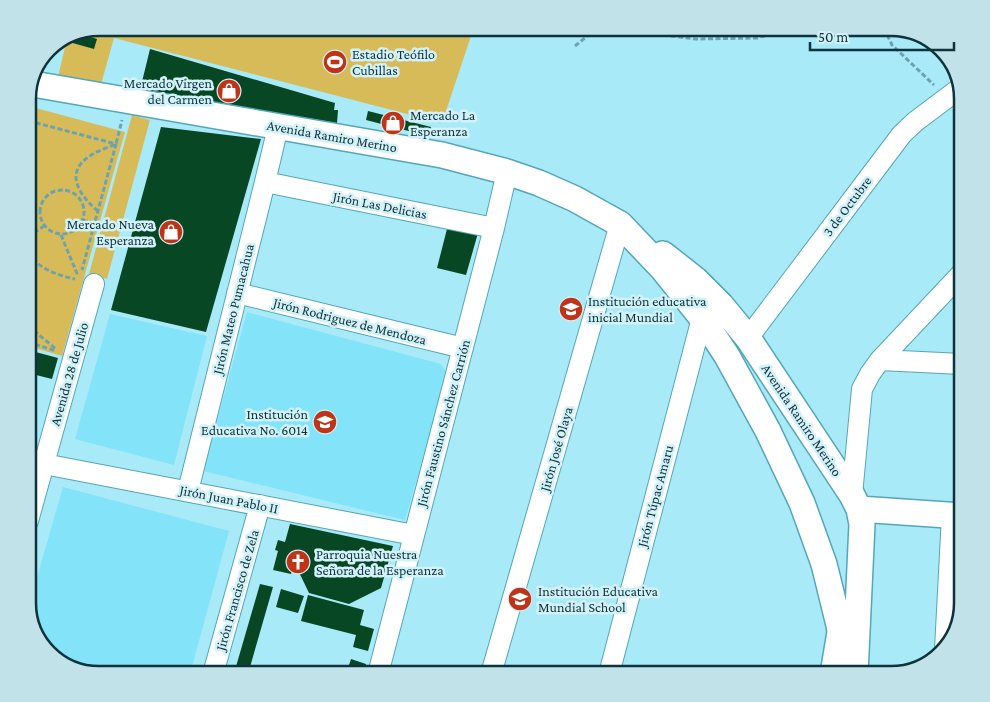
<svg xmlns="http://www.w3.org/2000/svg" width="990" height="702" font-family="'Crimson Pro',serif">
<rect width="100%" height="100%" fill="#a9eaf9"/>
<!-- built -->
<path fill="#83e3f8" d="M247,312L441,364L447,374L405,520L203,471Z
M110,314L207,336L174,465L75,439Z
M63,487L229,531L190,674H103L56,660L37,638L28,609Z"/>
<!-- green -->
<path fill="#d8bb59" d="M99,28H473L472,33L442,123L114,38L100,88L58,77L65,47L55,44Z
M32,107L125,132L62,356L28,346V122Z
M132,115L150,120L107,279L89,274Z"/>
<!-- building -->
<path fill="#074724" d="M81,34L97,39L94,49L69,42L70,39Z
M150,49L335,103L334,110H338L337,123L140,90Z
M368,111L431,127L428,136L366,120Z
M161,127L261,139L206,332L111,310Z
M448,225L478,233L466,275L437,268Z
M28,350L58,358L52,379L28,373Z
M290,524L393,546L381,588L349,604L309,593L294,562L291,574L273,570L278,551L275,550L278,540L285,542Z
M260,584L273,587L248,674H239L240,672L235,670Z
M281,589L304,596L298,613L276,607Z
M308,595L364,610L360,625L374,629L368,651L353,647L356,635L301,621Z
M351,659L366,664L363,674H346Z"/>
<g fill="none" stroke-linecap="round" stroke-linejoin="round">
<!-- minor casing -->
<g stroke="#53a7b8" stroke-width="22">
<path id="minor" d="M265,182L494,228
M237,293L463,348
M748,338L902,134L916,121L960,88
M880,360L962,364
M44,464L414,535
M188,491L265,182L278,127
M852,495L862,389L870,374L880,360L962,273
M28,521L94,284
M945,649L952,515
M213,674L260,505
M378,674L494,228L507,172
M491,674L620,224
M609,674L702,318"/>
</g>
<!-- tertiary casing -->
<g stroke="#53a7b8" stroke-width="28">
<path id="tertiary" d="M33,84L442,155L507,172L539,183L575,199L620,224L662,268L702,318L727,356L768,431L802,503L824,564L839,625L840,632L833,674
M663,254L696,280L721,305L748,338L852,495L859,509L862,524L855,674
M859,509L962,516"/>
</g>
<!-- path -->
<path stroke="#6da3af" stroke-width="3" stroke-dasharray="5 2.5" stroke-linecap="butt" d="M650,28L663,35L696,39L757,38L793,28
M884,28L892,45L934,85
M575,46L597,28
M28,141L33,122L116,144L82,270
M40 212a22 22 0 1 1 44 0a22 22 0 1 1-44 0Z
M98,211C82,198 64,175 87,158C96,151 107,148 116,144L122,120
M83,220L95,224
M61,235L78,276
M28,237L44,226
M28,253C39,269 57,275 75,279
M28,326L56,349
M28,342L56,351"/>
<!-- minor -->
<use href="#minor" stroke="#fff" stroke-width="20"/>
<!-- tertiary -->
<use href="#tertiary" stroke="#fff" stroke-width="25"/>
</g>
<!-- icons -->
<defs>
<g id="stadium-disc" transform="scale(1.25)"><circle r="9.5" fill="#bf3418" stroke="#d2f1f8"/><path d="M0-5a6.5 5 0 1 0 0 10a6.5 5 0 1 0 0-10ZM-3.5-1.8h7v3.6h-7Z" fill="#fff"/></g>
<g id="shop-disc" transform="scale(1.25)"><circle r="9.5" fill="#bf3418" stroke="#d2f1f8"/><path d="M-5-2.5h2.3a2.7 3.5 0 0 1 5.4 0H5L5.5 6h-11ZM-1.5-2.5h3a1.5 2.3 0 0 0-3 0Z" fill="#fff"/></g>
<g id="school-disc" transform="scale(1.25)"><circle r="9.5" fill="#bf3418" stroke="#d2f1f8"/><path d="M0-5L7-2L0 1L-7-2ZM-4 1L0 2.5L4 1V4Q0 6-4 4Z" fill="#fff"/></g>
<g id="church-disc" transform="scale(1.25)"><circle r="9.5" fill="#bf3418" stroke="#d2f1f8"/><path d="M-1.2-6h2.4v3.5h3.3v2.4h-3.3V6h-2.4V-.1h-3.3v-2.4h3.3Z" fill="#fff"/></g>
</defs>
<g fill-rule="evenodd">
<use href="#stadium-disc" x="335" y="62"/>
<use href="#shop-disc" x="229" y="91"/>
<use href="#shop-disc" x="393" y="123"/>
<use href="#shop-disc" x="171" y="232"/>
<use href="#school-disc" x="571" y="309"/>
<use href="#school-disc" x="325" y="422"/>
<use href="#church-disc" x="298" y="562"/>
<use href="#school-disc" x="520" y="599"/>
</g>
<g text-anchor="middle" stroke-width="5" stroke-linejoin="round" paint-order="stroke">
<!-- poi labels -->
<g font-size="14" fill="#0f333b" stroke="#d2f1f8" text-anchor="start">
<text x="352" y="59">Estadio Teófilo<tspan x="352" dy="16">Cubillas</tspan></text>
<text x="212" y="88" text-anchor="end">Mercado Virgen<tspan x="212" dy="16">del Carmen</tspan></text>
<text x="410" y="120">Mercado La<tspan x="410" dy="16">Esperanza</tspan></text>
<text x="154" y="229" text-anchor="end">Mercado Nueva<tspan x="154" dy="16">Esperanza</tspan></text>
<text x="588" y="306">Institución educativa<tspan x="588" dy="16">inicial Mundial</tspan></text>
<text x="308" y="419" text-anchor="end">Institución<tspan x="308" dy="16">Educativa No. 6014</tspan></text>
<text x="316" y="559">Parroquia Nuestra<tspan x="316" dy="16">Señora de la Esperanza</tspan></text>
<text x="538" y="596">Institución Educativa<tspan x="538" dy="16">Mundial School</tspan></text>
</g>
<!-- street labels -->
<g font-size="14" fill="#0f333b" stroke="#d2f1f8">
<text transform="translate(332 136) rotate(10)" y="5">Avenida Ramiro Merino</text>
<text transform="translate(380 205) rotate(11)" y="5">Jirón Las Delicias</text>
<text transform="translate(847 206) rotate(-53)" y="5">3 de Octubre</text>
<text transform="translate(233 309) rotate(-76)" y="5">Jirón Mateo Pumacahua</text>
<text transform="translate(350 321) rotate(14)" y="5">Jirón Rodriguez de Mendoza</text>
<text transform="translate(69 374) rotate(-74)" y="5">Avenida 28 de Julio</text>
<text transform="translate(802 420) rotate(56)" y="5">Avenida Ramiro Merino</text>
<text transform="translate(443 423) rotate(-75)" y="5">Jirón Faustino Sánchez Carrión</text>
<text transform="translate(556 449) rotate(-74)" y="5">Jirón José Olaya</text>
<text transform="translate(655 496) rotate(-75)" y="5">Jirón Túpac Amaru</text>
<text transform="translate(229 499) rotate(11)" y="5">Jirón Juan Pablo II</text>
<text transform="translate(237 590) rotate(-74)" y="5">Jirón Francisco de Zela</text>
</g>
</g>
<!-- crop -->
<path d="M0 0H990V702H0ZM99 36H891A63 63 0 0 1 954 99V603A63 63 0 0 1 891 666H99A63 63 0 0 1 36 603V99A63 63 0 0 1 99 36Z" fill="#c2e2e9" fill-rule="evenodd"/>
<path fill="none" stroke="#0f333b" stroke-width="2.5" d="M99 36H891A63 63 0 0 1 954 99V603A63 63 0 0 1 891 666H99A63 63 0 0 1 36 603V99A63 63 0 0 1 99 36Z"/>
<!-- scale -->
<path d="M810 42v8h144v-8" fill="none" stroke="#0f333b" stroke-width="2.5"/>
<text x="818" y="42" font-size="15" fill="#0f333b" stroke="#d2f1f8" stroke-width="4" paint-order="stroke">50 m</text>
</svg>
